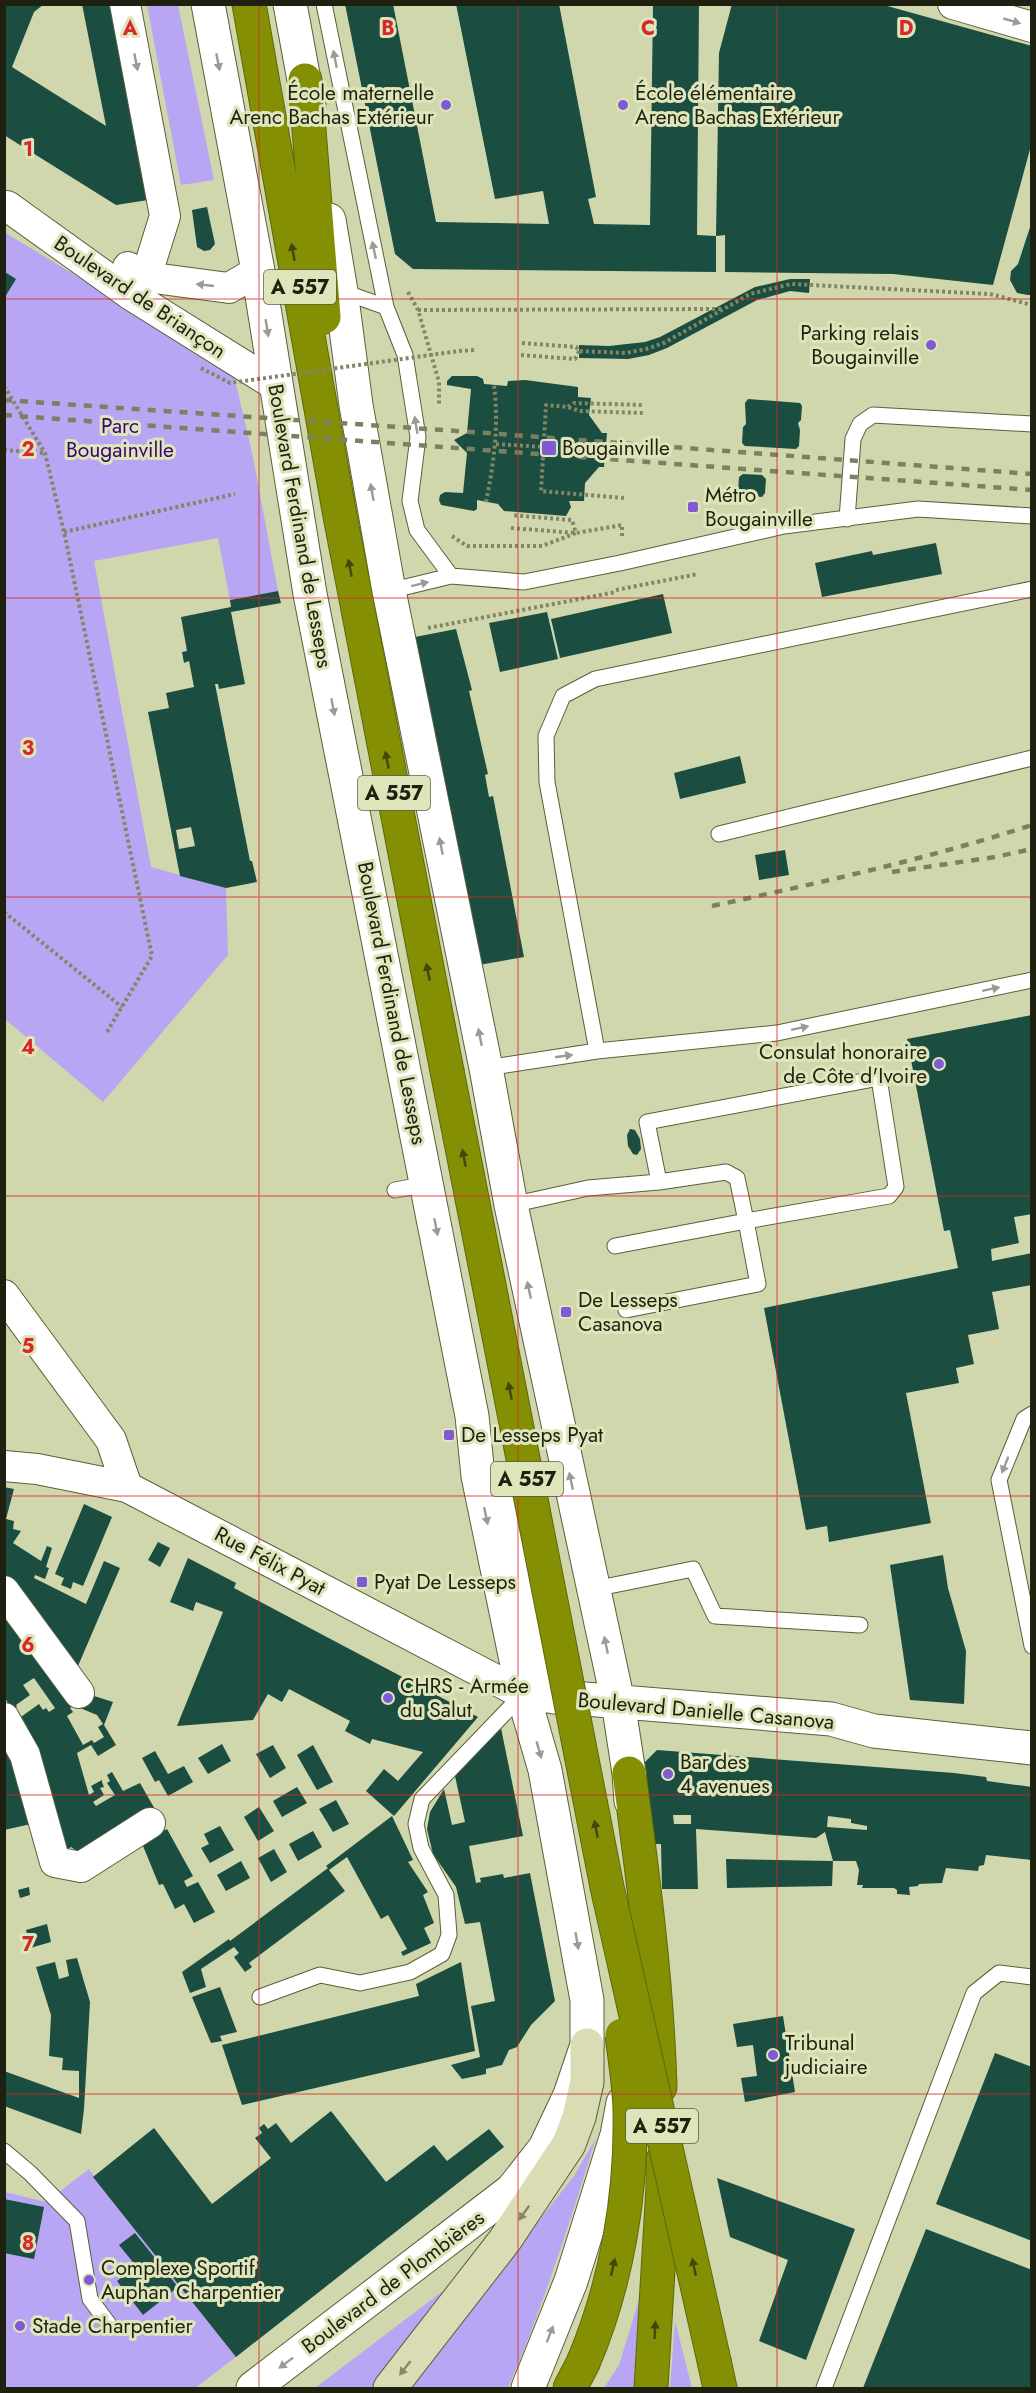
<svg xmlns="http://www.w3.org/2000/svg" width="1036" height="2393" font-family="Jost,sans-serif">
<rect width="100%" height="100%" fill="#d1d7ad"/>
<!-- green -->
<path fill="#b8a5f3" d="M147,5H178L214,180L181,185Z
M4,232L233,371L253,457L278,591L230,600L218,538L94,561L151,867L226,888L228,955L103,1102L5,1019Z
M596,2138C570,2223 543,2306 508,2388H407L574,2176Z
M89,2169L236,2357L195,2388H5V2192L46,2202Z
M464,2275L459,2287L374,2388H315Z
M645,2280L634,2388H604L619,2365Z
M675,2321L692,2388H670Z"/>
<!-- building -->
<path fill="#1b4d41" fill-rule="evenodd" d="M4,4H44L34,12L12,67L106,126L82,4H110L148,200L116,205L4,135Z
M345,4H393L436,222L549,224L543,191L495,199L456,4H559L596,197L588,199L594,224L650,225L653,4H699L697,235L716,236L719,53L732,4H880L1032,46V142L993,285L893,274L725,272V235L716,236V272L413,269L395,254Z
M207,207L215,244L210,250L204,251L197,247L192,210Z
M1032,221V295H1028L1017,293L1010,280L1011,271L1018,264Z
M5,272L16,279L5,297Z
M790,279H810L809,293L790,291L757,300L667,348L649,355L628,359L579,358V345L609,346L645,342L660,337L755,287Z
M452,376H477L483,379L484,384L507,386L508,381L525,380L578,387V397L591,398L589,415L602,433H607L604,467H599L585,483L584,501H569L571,507L566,516L504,511L498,504L477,500V509L474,511L441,505L439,500L440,495L445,492L463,493L467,453L454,440L467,433L471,389L447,385V381Z
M748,399L800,403L802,406L801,420L798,423L800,430L799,446L796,449L745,446L742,443L743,427L746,424L745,403Z
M743,474L762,475L766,479L765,493L762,497L741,495L738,492L739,477Z
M936,543L942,574L822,597L815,563L872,551L873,555Z
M278,591L281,603L231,612L245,684L219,689L218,684H215L250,861H252L257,882L226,888L180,876L148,712L169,708L166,693L194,687L189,661L184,663L182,652L187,651L181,617L231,607L230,600ZM191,827L195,846L179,849L176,830Z
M663,594L672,633L560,658L551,619Z
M547,612L558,659L500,672L489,623Z
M456,629L472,690L469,691L488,774L485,775L489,797L493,796L524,957L479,965L415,637Z
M740,756L746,783L680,799L674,773Z
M785,850L789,875L759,880L755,855Z
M1032,1015V1214L1014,1217L1019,1243L991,1249L992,1261L1032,1253V1285L992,1292L999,1329L968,1335L974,1364L956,1368L959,1383L906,1393L931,1523L829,1542L827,1526L806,1530L764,1308L958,1268L950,1230L944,1231L907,1039Z
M630,1129L635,1130L640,1139L641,1149L637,1155L633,1154L628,1146L627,1135Z
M4,1487L14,1489L6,1519L14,1521L13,1529L21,1531L13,1543L41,1561L47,1546L52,1548L46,1567L49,1568L45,1579L35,1575L34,1578L86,1604L104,1561L120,1568L75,1673L4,1577Z
M84,1504L112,1517L83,1586L73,1582L71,1589L61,1585L64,1578L55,1574Z
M158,1542L170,1548L160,1567L148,1560Z
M943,1555L948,1588L966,1651L964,1704L910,1700L890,1565Z
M188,1558L236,1583L234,1588L478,1717L394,1816L366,1791L384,1769L398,1781L423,1752L372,1739L370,1744L345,1731L350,1721L289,1689L282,1702L268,1694L253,1720L177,1726L223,1612L196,1602L193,1611L170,1602Z
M4,1609L76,1704L70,1708L73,1712L67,1716L83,1745L92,1740L94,1743L104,1737L98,1727L103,1724L97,1715L80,1708L91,1695L113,1702L104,1725L116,1745L98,1756L91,1745L77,1753L89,1795L94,1792L91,1786L102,1780V1782L104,1787L100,1788L104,1795L93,1802L96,1806L115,1795L107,1783L110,1781L107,1775L112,1772L123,1791L140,1783L156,1811L81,1854L71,1847L63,1852L18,1719L39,1704L43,1710L46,1708L49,1712L55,1708L34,1678L23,1685L30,1695L16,1705L17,1707L12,1710L4,1696Z
M501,1728L523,1836L469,1846L476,1883L481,1882L480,1878L503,1874L504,1878L530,1873L555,2001L531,2025L517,2047L509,2050L502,2065L486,2069V2074L462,2079L451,2065L480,2057L471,2006L495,2001L480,1922L465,1924L456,1887L433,1854L427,1829L430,1812L444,1789L452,1825L465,1822L455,1776Z
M4,1735L31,1824L4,1830Z
M222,1744L231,1761L208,1774L198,1758Z
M273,1745L286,1768L270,1778L256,1754Z
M313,1745L333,1782L317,1790L297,1755Z
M657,1750L954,1773L986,1777L987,1781L1032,1787V1860L986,1855L984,1865L979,1866L978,1871L946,1868L942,1883L919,1884L918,1886L909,1887L910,1895L897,1894V1890L894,1888H862L863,1885H857L859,1870L856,1861H833L825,1832L816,1838L696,1829L698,1889H662L661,1844H652L638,1769ZM673,1815H691V1824H674ZM828,1816L851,1819V1823L867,1826V1830L827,1827Z
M155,1751L168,1774L184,1766L193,1782L168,1796L159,1780L155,1782L142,1758Z
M297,1787L307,1803L282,1817L273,1801Z
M336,1800L349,1824L333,1832L319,1809Z
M259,1807L274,1831L258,1841L244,1817Z
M392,1816L413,1860L408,1862L428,1892L423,1895L434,1923L424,1928L431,1943L403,1956L401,1952L407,1949L388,1915L381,1919L347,1857L329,1870L345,1891L249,1963L252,1967L245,1972L234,1957L239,1953L234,1947L201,1969L206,1987L190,1993L182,1972L229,1939L230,1941L328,1868L326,1866Z
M220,1826L234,1850L210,1863L201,1848L209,1844L204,1834Z
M167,1829L193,1876L184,1881L187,1887L198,1882L215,1912L194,1923L184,1904L175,1909L163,1884L159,1885L141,1841Z
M313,1831L322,1847L298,1861L289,1844Z
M274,1849L287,1872L271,1882L258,1858Z
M726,1859L833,1861L832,1886L727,1888Z
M241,1861L250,1878L226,1891L217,1875Z
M29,1887L30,1895L20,1898L18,1890Z
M47,1924L51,1942L30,1948L26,1930Z
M77,1958L90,2002L84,2109L81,2134L4,2106V2071L79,2098V2071L62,2070L63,2058L49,2056L51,2015L36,1967L55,1962L59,1979L69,1976L66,1960Z
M461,1962L475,2051L242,2105L222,2045L419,1996L416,1984Z
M220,1987L237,2032L220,2036L222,2041L211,2043L192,1997Z
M783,2016L795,2092L745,2102L741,2078L757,2076L753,2045L737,2047L733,2024Z
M995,2053L1032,2067V2241L936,2204Z
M331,2111L386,2182L434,2145L447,2161L489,2129L504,2147L236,2357L93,2177L154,2128L212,2204L271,2158L255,2138L262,2133L259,2128L264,2124L268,2129L276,2123L291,2143Z
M717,2178L855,2229L806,2360L759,2341L788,2260L730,2237Z
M4,2199L44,2207L34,2259L4,2253Z
M926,2229L1032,2270V2388H863Z
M135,2233L178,2287L143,2315L117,2281L136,2266L119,2245Z"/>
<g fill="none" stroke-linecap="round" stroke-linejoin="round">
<!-- service casing -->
<g stroke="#5a5f39" stroke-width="17">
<path id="service" d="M324,4L386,307L405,355L418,437L410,501L417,530L451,576
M341,291L386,307
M847,519L853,439L860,424L873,415L1032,424
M389,591L451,576L524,582L620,563L784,526L918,509L1032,516
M719,834L1032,758
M597,1051L547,782L546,736L563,696L595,679L1032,589
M486,1068L597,1051L777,1033L1032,980
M395,1190L428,1184
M511,1205L588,1188L659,1182L726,1172L737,1178L746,1221L889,1196L896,1187L879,1078L647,1122L659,1182
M615,1246L746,1221L758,1284L626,1310
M1032,1414L1024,1419L999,1480L1032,1646
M594,1589L693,1569L715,1616L860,1625
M260,1997L320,1975L360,1983L410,1972L442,1954L449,1935L446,1895L421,1848L416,1824L422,1799L523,1694
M4,2151L30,2173L77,2221L90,2299L108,2323
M824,2388L974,1993L999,1973L1032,1977"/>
</g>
<!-- minor casing -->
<g stroke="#5a5f39" stroke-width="32">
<path id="minor" d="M125,4L165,216L146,277
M953,4L1032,27
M7,206L131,295L275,385
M128,267L146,277L229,288L258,271
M4,1295L111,1440L127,1487
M4,1466L37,1469L127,1487L523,1694
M4,1591L79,1693
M4,1718L25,1755L55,1862L81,1867L150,1823"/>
</g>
<!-- tertiary casing -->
<g stroke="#5a5f39" stroke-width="35">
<path id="tertiary" d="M208,4L258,271L310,594L472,1416L478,1476L523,1694L545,1770L587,2000V2045L570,2095L545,2148L512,2190L253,2388
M290,4L309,107
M329,220L341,291L356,405L389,591L486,1068L511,1205L618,1702L629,1773L631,1801
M499,1481L519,1550L554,1697
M523,1694L831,1719L874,1731L1032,1748
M528,2388L571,2281L617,2135L623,2103"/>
</g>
<!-- secondary casing -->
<g stroke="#5a5f39" stroke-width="35">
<path id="secondary" d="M390,2388L505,2240L569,2144L579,2117L587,2082V2045"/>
</g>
<!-- motorway casing -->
<g stroke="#606808" stroke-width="35">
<path id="motorway" d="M249,4L340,516L447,1071
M305,80L324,317
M629,1773C643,1877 657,1981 660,2087
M715,2365L720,2388
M570,2388L583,2363
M651,2388L663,2187V2160"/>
</g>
<!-- path -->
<path stroke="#828667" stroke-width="4" stroke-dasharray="3 3" stroke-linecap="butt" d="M408,292L418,310L439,382V405
M418,310L721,309
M522,343L576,347L579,351L626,353L646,349L664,343L750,294L791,284L990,294L1032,305
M459,351L475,350
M521,355L575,359L579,351
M4,386L45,453L64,532L152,956L107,1032
M568,407L574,403L643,405
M496,444L544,447
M4,450L44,453
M624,498L541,491L546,405L568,407L580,411L643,413
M486,502C494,463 499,425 494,385
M511,528L576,533L622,525V538
M64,532L235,494
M452,536L467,546H542L576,533L572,520L512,515
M616,590L698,574
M428,628L616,592
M4,912L122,1007"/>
<!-- service -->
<use href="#service" stroke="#fff" stroke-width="15"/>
<!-- minor -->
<use href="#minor" stroke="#fff" stroke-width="30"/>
<!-- tertiary -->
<use href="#tertiary" stroke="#fff" stroke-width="33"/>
<!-- secondary -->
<use href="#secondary" stroke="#daddb4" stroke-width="33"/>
<!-- motorway -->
<use href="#motorway" stroke="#848f04" stroke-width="33"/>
<!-- rail -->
<path stroke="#7c8063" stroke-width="4.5" stroke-dasharray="8 8" stroke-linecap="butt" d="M4,400L486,433L1032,474
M4,415L1032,490
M892,872L995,857L1032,849
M712,906C819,883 927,859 1032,825"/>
<!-- motorway-bridge casing -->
<g stroke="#606808" stroke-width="35" stroke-linecap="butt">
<path id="motorway-bridge" d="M447,1071L607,1887L715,2365
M583,2363C617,2283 632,2194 630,2108C629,2083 625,2059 622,2035"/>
</g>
<!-- path-bridge -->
<path stroke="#828667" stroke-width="4" stroke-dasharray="3 3" stroke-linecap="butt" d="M201,368L230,383L459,351"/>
<!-- motorway-bridge -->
<use href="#motorway-bridge" stroke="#848f04" stroke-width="33"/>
</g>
<!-- one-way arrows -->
<defs><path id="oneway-solid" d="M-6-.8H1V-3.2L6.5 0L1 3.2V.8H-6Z" transform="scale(1.5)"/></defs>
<g fill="#9a9b93">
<use href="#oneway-solid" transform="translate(1012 21) rotate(16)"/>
<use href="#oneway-solid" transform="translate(335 59) rotate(-101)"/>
<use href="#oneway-solid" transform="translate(136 62) rotate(79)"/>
<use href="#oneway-solid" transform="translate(218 62) rotate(79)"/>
<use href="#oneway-solid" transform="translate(374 250) rotate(-102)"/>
<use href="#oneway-solid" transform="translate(205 285) rotate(-174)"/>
<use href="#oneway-solid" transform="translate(267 328) rotate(81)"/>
<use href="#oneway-solid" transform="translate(416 425) rotate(-99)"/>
<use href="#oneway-solid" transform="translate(372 492) rotate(-100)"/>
<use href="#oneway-solid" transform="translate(420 584) rotate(-14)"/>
<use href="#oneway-solid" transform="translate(333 707) rotate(79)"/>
<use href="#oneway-solid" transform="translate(441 846) rotate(-101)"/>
<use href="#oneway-solid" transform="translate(991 989) rotate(-12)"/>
<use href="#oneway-solid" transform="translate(800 1028) rotate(-12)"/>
<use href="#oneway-solid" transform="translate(480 1037) rotate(-101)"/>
<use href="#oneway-solid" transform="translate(564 1056) rotate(-8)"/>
<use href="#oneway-solid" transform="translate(436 1227) rotate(79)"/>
<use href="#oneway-solid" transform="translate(529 1290) rotate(-102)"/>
<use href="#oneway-solid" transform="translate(1005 1465) rotate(112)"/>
<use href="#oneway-solid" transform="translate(571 1481) rotate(-102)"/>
<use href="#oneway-solid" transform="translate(486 1516) rotate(78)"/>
<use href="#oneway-solid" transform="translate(606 1645) rotate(-102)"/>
<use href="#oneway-solid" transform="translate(539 1750) rotate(74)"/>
<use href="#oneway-solid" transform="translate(577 1941) rotate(80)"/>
<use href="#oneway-solid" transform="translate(550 2334) rotate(-69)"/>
<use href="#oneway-solid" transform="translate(286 2363) rotate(143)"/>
</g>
<g fill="#42470c">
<use href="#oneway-solid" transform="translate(293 252) rotate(-100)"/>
<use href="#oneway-solid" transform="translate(350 568) rotate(-101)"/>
<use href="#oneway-solid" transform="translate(387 760) rotate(-101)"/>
<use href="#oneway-solid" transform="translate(428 972) rotate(-101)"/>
<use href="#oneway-solid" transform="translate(464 1158) rotate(-101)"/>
<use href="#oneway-solid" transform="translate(510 1391) rotate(-101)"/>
<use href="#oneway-solid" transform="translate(596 1829) rotate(-101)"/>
<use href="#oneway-solid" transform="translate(613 2267) rotate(-77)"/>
<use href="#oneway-solid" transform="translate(694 2267) rotate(-102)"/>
<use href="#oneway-solid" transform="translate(655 2330) rotate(-87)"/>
</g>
<g fill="#85886a">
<use href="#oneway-solid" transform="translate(524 2213) rotate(125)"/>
<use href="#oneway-solid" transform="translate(405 2368) rotate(128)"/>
</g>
<!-- grid -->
<path fill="none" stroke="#d62828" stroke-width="1.5" stroke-opacity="0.55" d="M259,4V2388M518,4V2388M777,4V2388M4,299H1032M4,598H1032M4,897H1032M4,1196H1032M4,1496H1032M4,1795H1032M4,2094H1032"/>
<!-- markers -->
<g fill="#8059d3" stroke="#dee5ba" stroke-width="2">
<circle cx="446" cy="105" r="6"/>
<circle cx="623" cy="105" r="6"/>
<circle cx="931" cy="345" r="6"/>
<rect x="541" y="440" width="16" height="16" rx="3"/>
<rect x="687" y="501" width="12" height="12" rx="3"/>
<circle cx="939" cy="1064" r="6"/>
<rect x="560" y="1306" width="12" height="12" rx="3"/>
<rect x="443" y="1429" width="12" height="12" rx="3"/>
<rect x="356" y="1576" width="12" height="12" rx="3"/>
<circle cx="388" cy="1698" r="6"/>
<circle cx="668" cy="1774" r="6"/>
<circle cx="773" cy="2055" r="6"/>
<circle cx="89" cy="2280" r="6"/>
<circle cx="20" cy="2326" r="6"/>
</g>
<g text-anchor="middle" stroke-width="6" stroke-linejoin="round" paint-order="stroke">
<!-- shield labels -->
<g fill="#dee5ba" stroke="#585b43" stroke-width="1.5">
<rect x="264" y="270" width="72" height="34" rx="4.5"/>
<rect x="358" y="776" width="72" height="34" rx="4.5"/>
<rect x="491" y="1462" width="72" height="34" rx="4.5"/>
<rect x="626" y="2109" width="72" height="34" rx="4.5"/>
</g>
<g font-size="20" font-weight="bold" fill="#1e2010">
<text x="300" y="294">A 557</text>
<text x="394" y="800">A 557</text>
<text x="527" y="1486">A 557</text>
<text x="662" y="2133">A 557</text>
</g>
<!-- poi labels -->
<g font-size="21" fill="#1e2010" stroke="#dee5ba" text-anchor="start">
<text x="434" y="100" text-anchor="end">École maternelle<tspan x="434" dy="24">Arenc Bachas Extérieur</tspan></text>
<text x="635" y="100">École élémentaire<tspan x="635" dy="24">Arenc Bachas Extérieur</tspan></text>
<text x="919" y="340" text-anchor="end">Parking relais<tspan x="919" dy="24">Bougainville</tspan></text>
<text x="562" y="455">Bougainville</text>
<text x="705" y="502">Métro<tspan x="705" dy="24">Bougainville</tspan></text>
<text x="927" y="1059" text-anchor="end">Consulat honoraire<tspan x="927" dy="24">de Côte d'Ivoire</tspan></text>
<text x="578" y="1307">De Lesseps<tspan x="578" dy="24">Casanova</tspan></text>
<text x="461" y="1442">De Lesseps Pyat</text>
<text x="374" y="1589">Pyat De Lesseps</text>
<text x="400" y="1693">CHRS - Armée<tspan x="400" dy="24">du Salut</tspan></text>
<text x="680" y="1769">Bar des<tspan x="680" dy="24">4 avenues</tspan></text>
<text x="785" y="2050">Tribunal<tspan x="785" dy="24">judiciaire</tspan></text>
<text x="101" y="2275">Complexe Sportif<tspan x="101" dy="24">Auphan Charpentier</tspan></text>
<text x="32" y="2333">Stade Charpentier</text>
</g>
<!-- street labels -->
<g font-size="21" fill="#1e2010" stroke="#dee5ba">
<text transform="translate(140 297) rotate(34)" y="7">Boulevard de Briançon</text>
<text transform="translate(300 526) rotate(80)" y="7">Boulevard Ferdinand de Lesseps</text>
<text transform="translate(392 1003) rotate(79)" y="7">Boulevard Ferdinand de Lesseps</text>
<text transform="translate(270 1561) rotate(28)" y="7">Rue Félix Pyat</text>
<text transform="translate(706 1711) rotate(5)" y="7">Boulevard Danielle Casanova</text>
<text transform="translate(393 2282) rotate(-37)" y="7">Boulevard de Plombières</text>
</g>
<!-- park labels -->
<g font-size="21" fill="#380473" stroke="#dee5ba">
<text x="120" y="433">Parc<tspan x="120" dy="24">Bougainville</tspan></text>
</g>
</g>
<g font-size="20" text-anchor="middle" font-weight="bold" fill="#d62828" stroke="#dee5ba" stroke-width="6" stroke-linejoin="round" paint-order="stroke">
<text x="130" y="35">A</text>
<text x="388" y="35">B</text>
<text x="648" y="35">C</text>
<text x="906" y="35">D</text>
<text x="28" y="156">1</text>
<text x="28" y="456">2</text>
<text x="28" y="755">3</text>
<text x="28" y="1054">4</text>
<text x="28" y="1353">5</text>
<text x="28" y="1652">6</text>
<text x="28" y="1951">7</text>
<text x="28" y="2250">8</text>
</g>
<!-- border -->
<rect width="1036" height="2393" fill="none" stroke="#1e2010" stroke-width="12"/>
</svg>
